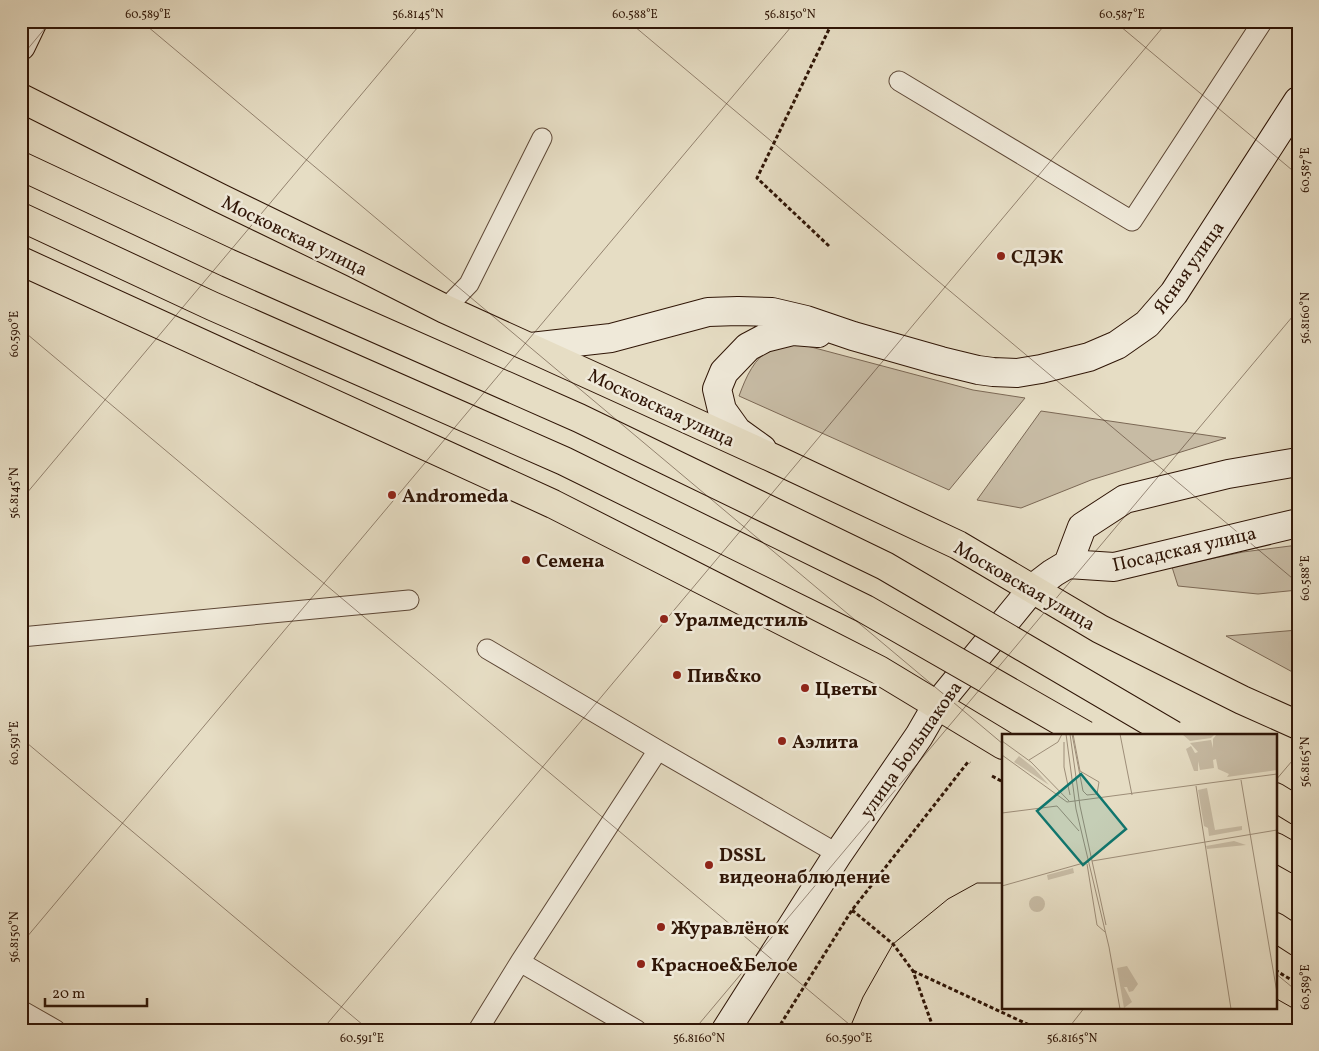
<svg xmlns="http://www.w3.org/2000/svg" width="1319" height="1051" font-family="Vollkorn,serif">
<rect width="100%" height="100%" fill="#e6ddc4"/>
<filter id="stains"><feTurbulence type="fractalNoise" baseFrequency=".004" numOctaves="4"/><feColorMatrix values="0 0 0 0 .2 0 0 0 0 .09 0 0 0 0 .02 0 0 0 .5 -.17"/></filter>
<radialGradient id="worn" r=".72"><stop offset=".6" stop-color="#630" stop-opacity="0"/><stop offset="1" stop-color="#630" stop-opacity=".3"/></radialGradient>
<!-- green -->
<path fill="#c7bba4" stroke="#7b6855" d="M796,343L973,390L1025,398L949,490L739,396C746,377 754,358 772,348C779,344 788,344 796,343Z
M1041,411L1226,438L1091,480L1021,508L977,500Z
M1298,545V590L1258,594L1178,586L1172,567L1243,552Z
M1298,630V675L1226,636Z"/>
<g fill="none" stroke-linecap="round" stroke-linejoin="round">
<!-- lane casing -->
<g stroke="#5d4736" stroke-width="21">
<path id="lane" d="M899,81L1132,221L1263,21
M445,309L469,284L542,138
M21,637L409,600
M487,649L658,750
M21,1010L56,1030
M478,1030L520,962
M637,1030L520,962L658,750L838,854"/>
</g>
<!-- secondary casing -->
<g stroke="#2f1506" stroke-width="30">
<path id="secondary" d="M21,46L33,21
M531,347L611,338L708,312L738,311L772,312L806,320L853,336L941,361L978,370L993,372L1017,373L1041,369L1089,357L1117,345L1147,324L1174,293L1298,101
M762,449L737,431L722,410L717,389L724,372L748,347L765,338L793,331L818,333
M1068,564L1082,527L1125,499L1228,474L1298,462
M1068,564L1114,567L1298,523
M726,1030L838,854L919,736L937,705L1032,589L1053,573L1068,564"/>
</g>
<!-- primary casing -->
<g stroke="#2f1506" stroke-width="30">
<path id="primary" d="M21,98L220,198L354,263L445,309L775,459L958,545L1100,629L1242,700L1298,725
M21,261L553,504L879,670L1003,745
M1275,797L1298,811
M1275,847L1298,860
M1275,927L1298,942"/>
</g>
<!-- path -->
<path stroke="#2f1506" stroke-width="3" stroke-dasharray="4 2.5" stroke-linecap="butt" d="M829,246L757,178L833,21
M992,776L1003,782
M852,910L893,944L913,971L934,1030
M1275,970L1298,984
M913,971L1040,1030
M777,1030L852,910L968,762L970,763"/>
<!-- lane -->
<use href="#lane" stroke="#efe9d9" stroke-width="19"/>
<!-- secondary -->
<use href="#secondary" stroke="#efe9d9" stroke-width="28"/>
<!-- primary -->
<use href="#primary" stroke="#e6ddc4" stroke-width="28"/>
<!-- tram -->
<path stroke="#2f1506" stroke-width="1" d="M1275,998L1298,1011
M849,1030L863,997L893,944L948,899L977,883H1003"/>
<!-- primary-bridge casing -->
<g stroke="#2f1506" stroke-width="30" stroke-linecap="butt">
<path id="primary-bridge" d="M21,166L228,263L579,418L885,566L1173,735
M21,217L212,306L564,461L865,609L1085,735"/>
</g>
<!-- primary-bridge -->
<use href="#primary-bridge" stroke="#e6ddc4" stroke-width="28"/>
</g>
<!-- ticks -->
<path fill="none" stroke="#2f1506" stroke-width="1" stroke-opacity="0.45" d="M141,21L1003,744M628,21L1298,583M1114,21L1298,175M21,57L51,21M21,329L856,1030M21,500L423,21M21,738L369,1030M1275,781L1298,754M21,944L796,21M1275,973L1298,992M322,1030L1168,21M694,1030L1298,310M1067,1030L1085,1007"/>
<!-- markers -->
<g fill="#8f2418" stroke="#efe9d9" stroke-width="2">
<circle cx="1001" cy="256" r="5"/>
<circle cx="392" cy="495" r="5"/>
<circle cx="526" cy="560" r="5"/>
<circle cx="664" cy="619" r="5"/>
<circle cx="677" cy="675" r="5"/>
<circle cx="805" cy="688" r="5"/>
<circle cx="782" cy="741" r="5"/>
<circle cx="709" cy="865" r="5"/>
<circle cx="661" cy="927" r="5"/>
<circle cx="641" cy="964" r="5"/>
</g>
<g text-anchor="middle" stroke-width="5" stroke-linejoin="round" paint-order="stroke">
<!-- street labels -->
<g font-size="19" fill="#2f1506" stroke="#efe9d9">
<text transform="translate(295 235) rotate(26)" y="7">Московская улица</text>
<text transform="translate(1188 267) rotate(-55)" y="7">Ясная улица</text>
<text transform="translate(662 407) rotate(25)" y="7">Московская улица</text>
<text transform="translate(1184 548) rotate(-13)" y="7">Посадская улица</text>
<text transform="translate(1025 585) rotate(30)" y="7">Московская улица</text>
<text transform="translate(910 749) rotate(-55)" y="7">улица Большакова</text>
</g>
<!-- poi labels -->
<g font-size="19" font-weight="bold" fill="#2f1506" stroke="#efe9d9" text-anchor="start">
<text x="1011" y="263">СДЭК</text>
<text x="402" y="502">Andromeda</text>
<text x="536" y="567">Семена</text>
<text x="674" y="626">Уралмедстиль</text>
<text x="687" y="682">Пив&amp;ко</text>
<text x="815" y="695">Цветы</text>
<text x="792" y="748">Аэлита</text>
<text x="719" y="861">DSSL<tspan x="719" dy="22">видеонаблюдение</tspan></text>
<text x="671" y="934">Журавлёнок</text>
<text x="651" y="971">Красное&amp;Белое</text>
</g>
</g>
<!-- overview -->
<g transform="translate(1002 734)">
<rect width="275" height="275" fill="#e6ddc4"/>
<path d="M180,0H213L209,4L188,7ZM215,0H275V36L225,43L227,40L216,35L214,25L211,26L212,34L198,36L196,27V37H192L184,15L189,12L193,19L196,18L188,9L209,6L211,14V5ZM17,22L32,34L47,51L12,28ZM205,54L213,96L240,92V96L207,102L206,94L202,92L196,56ZM232,107L244,111L205,115L204,112ZM71,134L72,139L46,146L45,141ZM27 170a8 8 0 1 1 16 0a8 8 0 1 1-16 0ZM125,232L136,250L131,257L127,258L125,253H122L130,268L122,274L115,234Z" fill="#c7bba4"/>
<path fill="none" stroke="#9d8d78" stroke-width="1" d="M64,0L74,75L107,213L118,275M68,0L78,72L104,191M70,0L81,57L85,61L95,60L97,48L78,37L71,0M118,0L130,61M0,7L29,28L67,67M62,8V33L68,61M0,21L65,68L275,40M27,26L56,8L60,0M239,46L275,259M194,52L229,275M0,79L55,72L77,97M90,127L275,96M85,130L95,191L103,198M0,152L85,128"/>
<path fill="#0f766e" fill-opacity="0.15" stroke="#0f766e" stroke-width="2.5" d="M79,40L124,95L81,131L35,77Z"/>
<rect width="275" height="275" fill="none" stroke="#2f1506" stroke-width="2.5"/>
</g>
<!-- margin -->
<rect width="1319" height="1051" fill="none" stroke="#e6ddc4" stroke-width="55"/>
<!-- scale -->
<path d="M45 998v8h102v-8" fill="none" stroke="#2f1506" stroke-width="2.5"/>
<text x="52" y="998" font-size="15" fill="#2f1506" stroke="#efe9d9" stroke-width="4" paint-order="stroke">20 m</text>
<rect x="28" y="28" width="1264" height="996" fill="none" stroke="#2f1506" stroke-width="2"/>
<g font-size="12" text-anchor="middle" fill="#2f1506">
<text x="148" y="18">60.589°E</text>
<text x="418" y="18">56.8145°N</text>
<text x="635" y="18">60.588°E</text>
<text x="790" y="18">56.8150°N</text>
<text x="1122" y="18">60.587°E</text>
<text transform="translate(1305 170) rotate(-90)" y="4">60.587°E</text>
<text transform="translate(1305 318) rotate(-90)" y="4">56.8160°N</text>
<text transform="translate(14 334) rotate(-90)" y="4">60.590°E</text>
<text transform="translate(14 493) rotate(-90)" y="4">56.8145°N</text>
<text transform="translate(1305 578) rotate(-90)" y="4">60.588°E</text>
<text transform="translate(14 743) rotate(-90)" y="4">60.591°E</text>
<text transform="translate(1305 762) rotate(-90)" y="4">56.8165°N</text>
<text transform="translate(14 937) rotate(-90)" y="4">56.8150°N</text>
<text transform="translate(1305 987) rotate(-90)" y="4">60.589°E</text>
<text x="362" y="1042">60.591°E</text>
<text x="699" y="1042">56.8160°N</text>
<text x="849" y="1042">60.590°E</text>
<text x="1072" y="1042">56.8165°N</text>
</g>
<rect width="100%" height="100%" filter="url(#stains)"/>
<rect width="100%" height="100%" fill="url(#worn)"/>
</svg>
